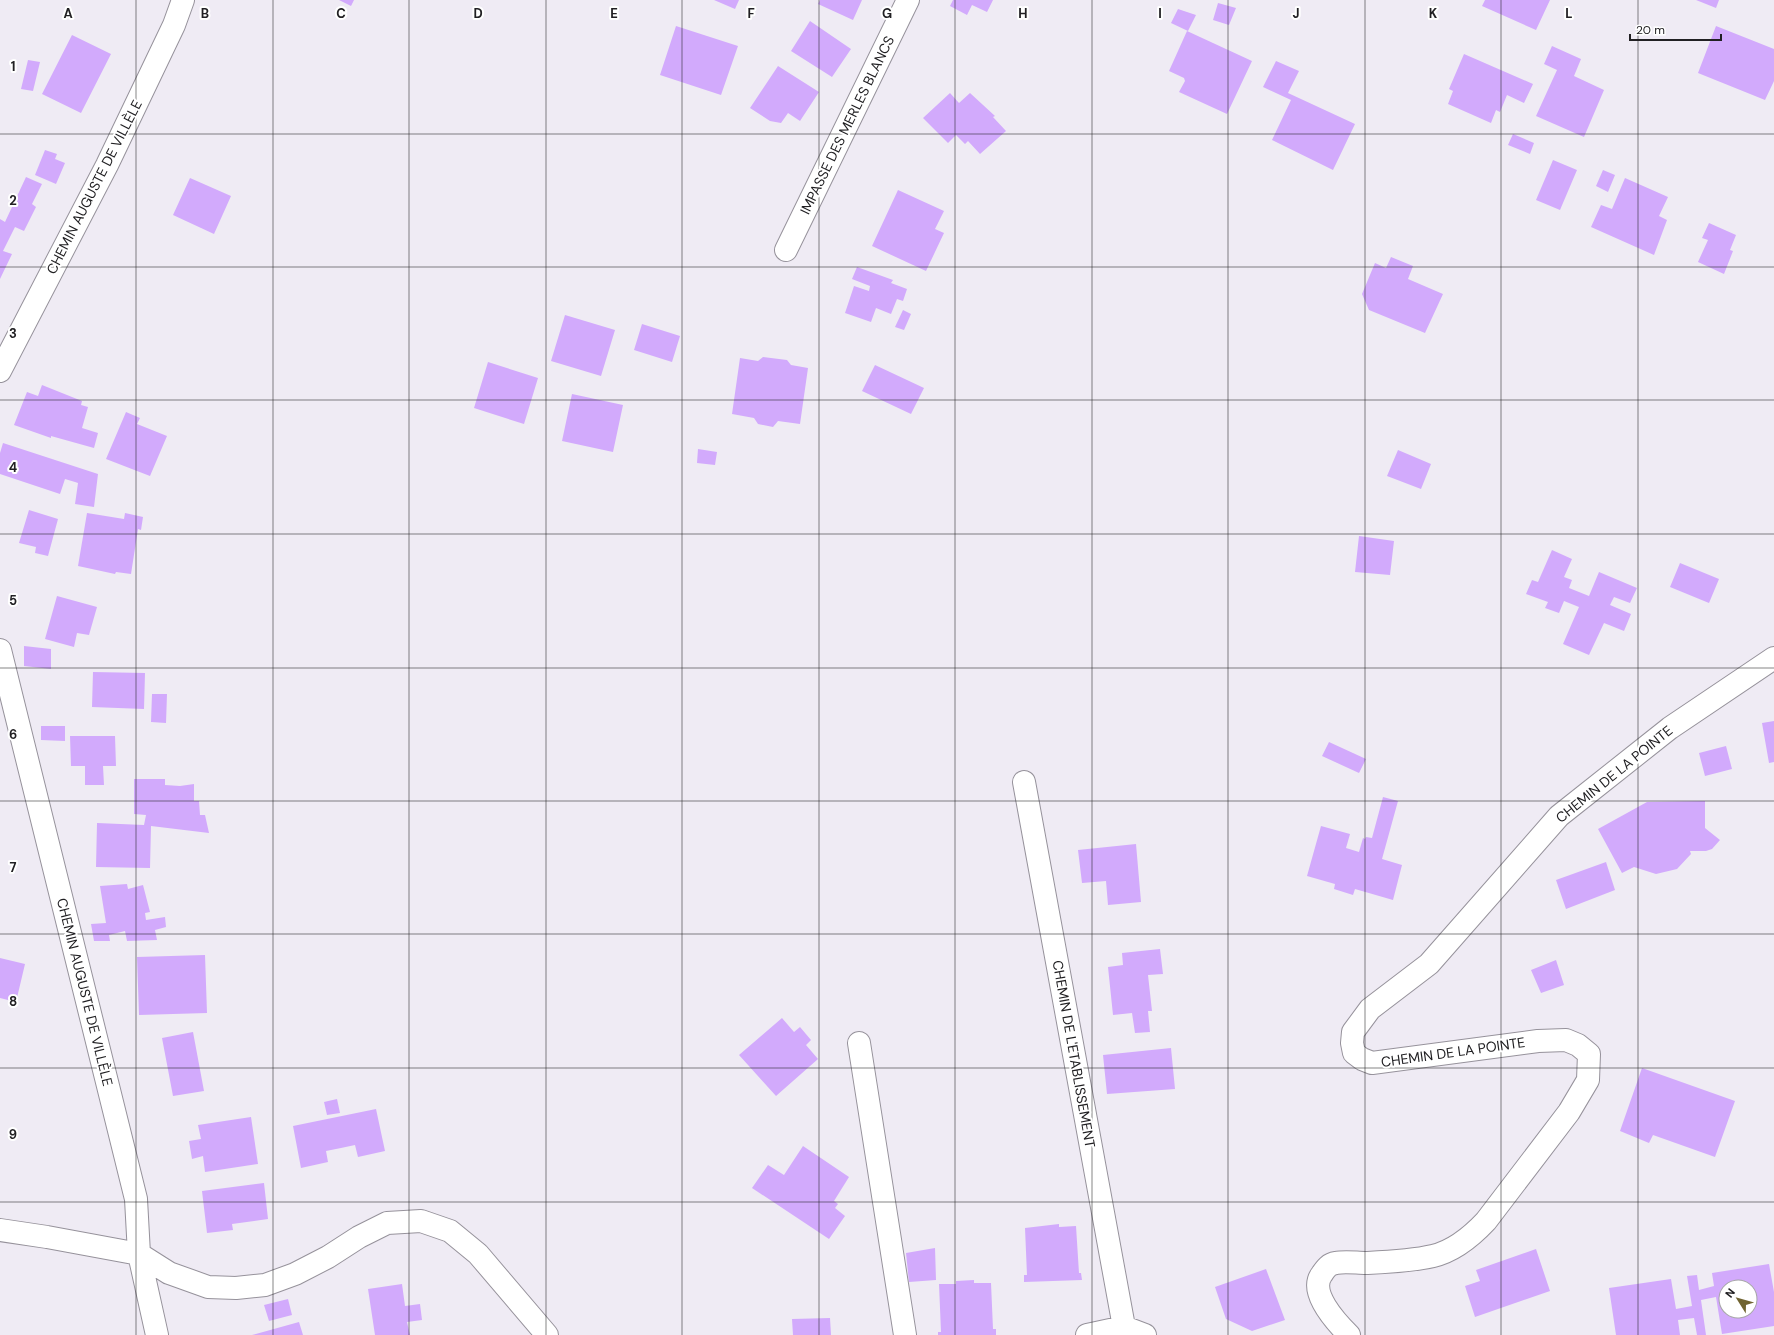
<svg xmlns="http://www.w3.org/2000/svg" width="1774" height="1335" font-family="'DM Sans',sans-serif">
<rect width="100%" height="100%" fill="#efebf4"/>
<!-- building -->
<path fill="#d2aafc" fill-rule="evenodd" d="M339,0H354L351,6Z
M714,0H739L735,9Z
M820,0H862L853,20L818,4Z
M953,0H993L987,12L972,5L967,15L950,6Z
M1485,0H1550L1536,30L1482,6Z
M1696,0H1719L1716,8Z
M1218,3L1236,8L1229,25L1213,20Z
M1178,9L1196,15L1188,31L1171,23Z
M810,21L851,49L832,77L791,51Z
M676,26L738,46L721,95L660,75Z
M1716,26L1774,49V81L1765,100L1698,73Z
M1187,31L1252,61L1227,114L1179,92L1185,81L1184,78L1169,71Z
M72,35L111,54L81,113L42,94Z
M1552,46L1581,59L1574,76L1604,90L1584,137L1536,116L1557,70L1544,64Z
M1464,54L1533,84L1524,103L1507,95L1500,112L1496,110L1491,123L1448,104L1453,91L1449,89Z
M28,60L40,62L33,91L21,89Z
M1276,61L1299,71L1288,93L1355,124L1333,170L1272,140L1291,100L1263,87Z
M778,66L819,92L800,121L788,113L781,123L770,121L750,108Z
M950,93L959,103L970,93L995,116L993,117L1006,131L980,154L968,141L965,144L956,135L948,143L923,118Z
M1513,134L1534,143L1530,154L1508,145Z
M45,150L57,154L55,159L65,163L56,184L35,175Z
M1553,160L1577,170L1560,210L1536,200Z
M1603,170L1615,175L1608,192L1596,186Z
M26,177L42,184L32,204L36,207L24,231L15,227L3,251L12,254L0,279V219L5,222Z
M190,178L231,196L214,234L173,215Z
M1625,178L1668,197L1659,216L1667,220L1654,255L1591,227L1601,205L1612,209Z
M898,190L944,211L935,229L944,233L926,271L872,246Z
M1709,223L1736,235L1730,250L1733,251L1724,274L1698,262L1708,240L1702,238Z
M1391,257L1413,266L1408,279L1443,294L1425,333L1369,310L1362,294L1375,263L1386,268Z
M857,267L893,280L891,283L907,289L903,301L897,299L891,314L876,308L871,322L845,313L854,286L869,291L870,286L852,279Z
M903,310L911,314L904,330L895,327Z
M565,315L615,330L601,376L551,361Z
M642,324L680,336L672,362L634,350Z
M763,357L787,360L791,365L808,368L800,424L778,421L773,427L758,424L754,418L732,414L740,358L758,361Z
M488,362L538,378L524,424L474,408Z
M875,365L924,388L911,414L862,391Z
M42,385L82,401L81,405L88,407L82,428L98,433L94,448L51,436V438L14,425L27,392L38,396Z
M572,394L623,405L613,452L562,441Z
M126,412L140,418L137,424L167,436L150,476L106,459Z
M3,443L98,474L94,507L75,504L78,483L75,482L65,479L60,494L0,474V453Z
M698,449L717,452L715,465L697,463Z
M1398,450L1431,464L1421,489L1387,476Z
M29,510L58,519L48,556L35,553L36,547L19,543Z
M87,513L124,519L125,513L143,517L141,530L138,529L131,574L116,572L115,574L78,566Z
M1359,536L1394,541L1390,575L1355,572Z
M1552,550L1572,559L1564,577L1572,580L1569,588L1589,596L1599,572L1637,588L1630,603L1614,597L1610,605L1631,614L1624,631L1604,623L1589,655L1563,644L1579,607L1564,601L1559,613L1545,608L1548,602L1526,594L1532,580L1538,582Z
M1680,563L1719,579L1709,603L1670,587Z
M57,596L97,607L89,635L77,633L74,647L45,639Z
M24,646L51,649V669L24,666Z
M93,672L145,673L144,709L92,707Z
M152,694H167L166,723L151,722Z
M1774,721V762L1769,763L1762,723Z
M41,726H65V741L41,740Z
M70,736H115L116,766H103L104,785H85V766H71Z
M1329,742L1366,759L1359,773L1322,756Z
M1726,746L1732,769L1705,776L1699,753Z
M134,779H165V785L180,786L194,784V801H199L200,815H205L209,833L151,826L150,868L96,867L97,823L144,825L146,815L134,814Z
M1383,797L1398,801L1382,859L1402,865L1393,900L1355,889L1353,895L1334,889L1335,884L1307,876L1321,826L1350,834L1346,848L1359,852L1363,838L1365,839L1366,837L1372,838Z
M1705,801V828L1720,840L1712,849L1706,851H1690L1691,854L1677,869L1656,874L1634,867L1622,873L1598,829L1647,802Z
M1136,844L1141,902L1108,905L1106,881L1082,883L1078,850Z
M1606,862L1615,890L1566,909L1556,880Z
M127,884L128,889L143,885L150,912L145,913L146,920L165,917L166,927L155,930L157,940L127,941L125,931L109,935L110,941H94L91,924L106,923L100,886Z
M1160,949L1163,974L1148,975L1152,1011H1148L1150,1032L1135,1033L1132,1013L1113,1015L1108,967L1123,965L1122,953Z
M205,955L207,1013L139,1015L137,957Z
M0,958L25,964L16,1002L0,998Z
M1556,960L1564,985L1541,993L1531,970Z
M782,1018L794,1032L800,1027L811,1040L806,1045L818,1059L776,1096L739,1055Z
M193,1032L204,1091L173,1096L162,1038Z
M1171,1048L1175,1089L1107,1094L1103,1055Z
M1642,1068L1735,1101L1715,1157L1653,1135L1649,1143L1620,1131Z
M337,1099L340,1113L327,1115L324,1102Z
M376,1109L385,1151L358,1157L355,1145L341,1148L326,1151L328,1162L301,1168L293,1126Z
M251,1117L258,1164L205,1172L203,1156L192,1159L189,1141L201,1139L198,1125Z
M803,1146L849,1177L834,1201L838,1204L835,1208L845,1216L829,1239L752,1188L768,1165L784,1175Z
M264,1183L268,1219L232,1224L233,1230L207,1233L202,1191Z
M1059,1224V1227L1076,1226L1079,1273H1081L1082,1280L1024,1282V1275H1027L1025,1228Z
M935,1248L936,1280L909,1282L906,1253Z
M1536,1249L1550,1291L1475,1317L1465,1286L1480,1281L1476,1270Z
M1769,1264L1774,1292V1326L1722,1334L1716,1297L1701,1300L1706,1335H1697L1694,1318L1678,1320L1680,1335H1616L1609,1288L1671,1279L1676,1309L1692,1306L1687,1276L1697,1275L1699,1290L1714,1286L1712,1273ZM1726,1287H1750V1311H1726Z
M1266,1269L1285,1320L1252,1331L1226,1319L1215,1287Z
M974,1280V1283H991L993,1329H996V1335H938V1332H941L939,1284H956V1281Z
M402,1284L405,1306L420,1304L422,1320L407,1322L410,1335H375L368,1289Z
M288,1299L292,1315L269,1321L264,1305Z
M830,1318L831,1335H793L792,1319Z
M299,1322L303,1335H252Z"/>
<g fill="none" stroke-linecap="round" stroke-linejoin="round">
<!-- street casing -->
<g stroke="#96929b" stroke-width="24">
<path id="street" d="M786,250L908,0
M0,371L107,165L174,25L183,0
M0,650L136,1199L139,1254L157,1335
M1024,782L1124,1327
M859,1043L905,1335
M0,1230L47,1237L139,1254L169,1273L208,1287L236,1288L265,1285L295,1274L328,1257L359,1237L387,1223L421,1221L450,1231L478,1254L547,1335
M1087,1335L1124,1327L1145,1335
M1349,1335C1336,1322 1308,1292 1322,1274C1326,1268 1329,1264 1336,1263C1345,1261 1357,1263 1366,1263C1388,1262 1412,1261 1433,1256C1454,1251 1471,1237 1486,1221L1569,1112L1588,1080L1589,1054L1578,1045L1566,1040L1538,1041L1372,1063L1362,1059L1354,1053L1352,1043L1353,1032L1370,1009L1429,964L1559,816L1670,728L1774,658"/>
</g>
<!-- street -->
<use href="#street" stroke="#fff" stroke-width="22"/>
</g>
<!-- grid -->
<path fill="none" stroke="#212023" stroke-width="1" stroke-opacity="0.55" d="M136,0V1335M273,0V1335M409,0V1335M546,0V1335M682,0V1335M819,0V1335M955,0V1335M1092,0V1335M1228,0V1335M1365,0V1335M1501,0V1335M1638,0V1335M0,134H1774M0,267H1774M0,400H1774M0,534H1774M0,668H1774M0,801H1774M0,934H1774M0,1068H1774M0,1202H1774"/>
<g text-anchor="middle" stroke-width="4" stroke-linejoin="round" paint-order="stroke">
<!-- street labels -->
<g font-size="14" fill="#212023" stroke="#fff">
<text transform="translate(847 125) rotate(-64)" y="5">IMPASSE DES MERLES BLANCS</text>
<text transform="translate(94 187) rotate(-63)" y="5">CHEMIN AUGUSTE DE VILLÈLE</text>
<text transform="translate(1614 774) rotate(-39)" y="5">CHEMIN DE LA POINTE</text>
<text transform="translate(85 992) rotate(76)" y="5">CHEMIN AUGUSTE DE VILLÈLE</text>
<text transform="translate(1453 1052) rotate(-8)" y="5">CHEMIN DE LA POINTE</text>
<text transform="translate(1074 1054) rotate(80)" y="5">CHEMIN DE L'ETABLISSEMENT</text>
</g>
</g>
<g font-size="13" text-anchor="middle" font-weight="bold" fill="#212023" stroke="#fff" stroke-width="4" stroke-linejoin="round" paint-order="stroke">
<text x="68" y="18">A</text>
<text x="205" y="18">B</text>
<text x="341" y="18">C</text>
<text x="478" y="18">D</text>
<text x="614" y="18">E</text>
<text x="751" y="18">F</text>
<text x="887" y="18">G</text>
<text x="1023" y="18">H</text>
<text x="1160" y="18">I</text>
<text x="1296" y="18">J</text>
<text x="1433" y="18">K</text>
<text x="1569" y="18">L</text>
<text x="13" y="71">1</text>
<text x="13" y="205">2</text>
<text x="13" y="338">3</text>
<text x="13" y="472">4</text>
<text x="13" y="605">5</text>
<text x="13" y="739">6</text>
<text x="13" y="872">7</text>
<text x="13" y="1006">8</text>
<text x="13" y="1139">9</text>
</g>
<!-- north arrow -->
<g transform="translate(1738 1299) rotate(307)"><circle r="19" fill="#ffffff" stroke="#a6a6a7"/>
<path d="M0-3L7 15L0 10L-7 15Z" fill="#706431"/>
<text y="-6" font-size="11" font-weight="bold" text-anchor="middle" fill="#212023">N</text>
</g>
<!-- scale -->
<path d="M1630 34v6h91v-6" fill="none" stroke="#212023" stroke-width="2"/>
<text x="1636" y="34" font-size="12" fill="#212023" stroke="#ffffff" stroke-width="3" paint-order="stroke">20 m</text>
</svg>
